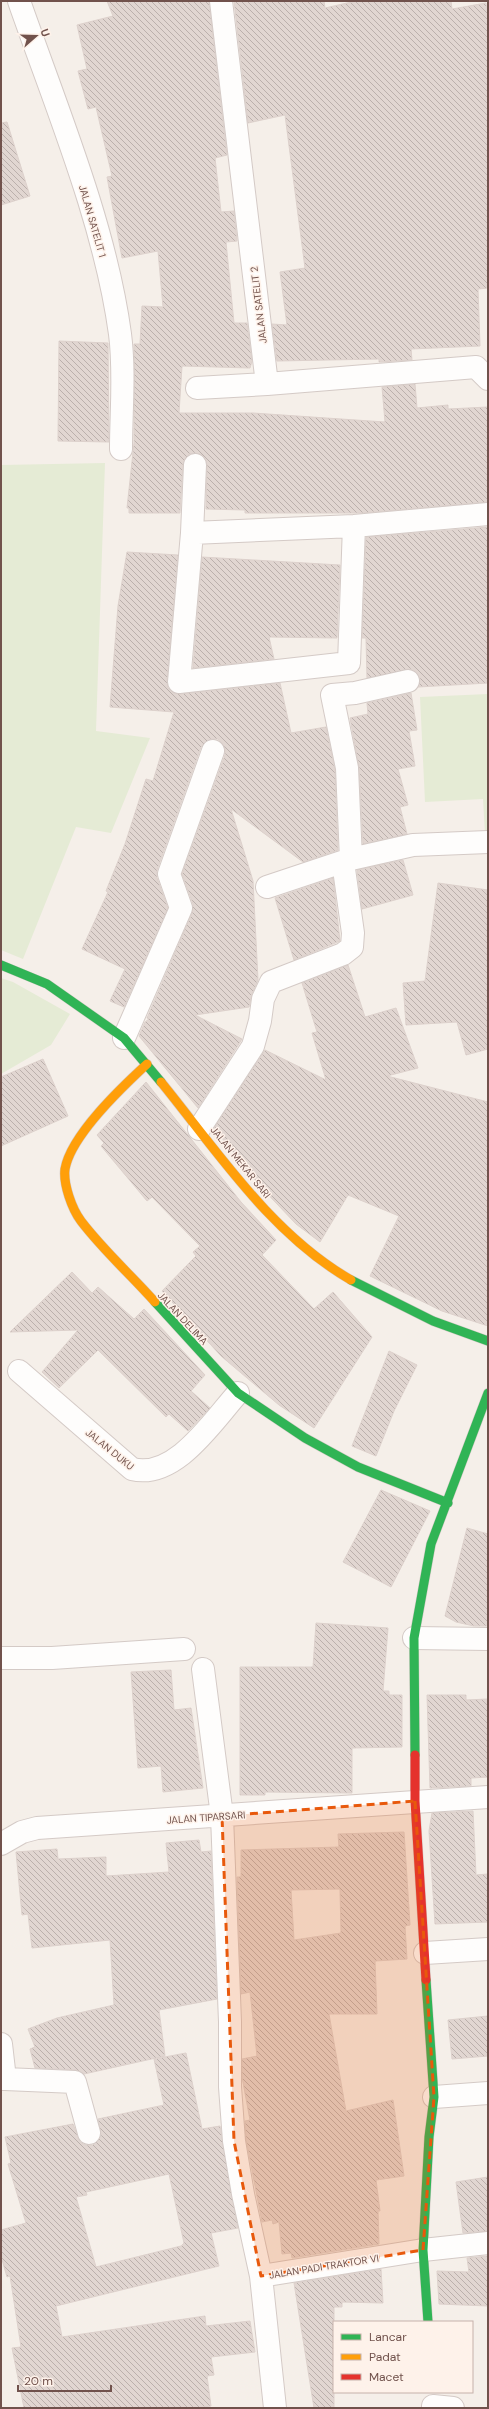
<svg xmlns="http://www.w3.org/2000/svg" width="489" height="2409" font-family="'DM Sans',sans-serif">
<defs>
<pattern id="building-back-hatch" width="6" height="6" patternUnits="userSpaceOnUse"><rect width="6" height="6" fill="#e1d6d1"/><path d="M-1 5l2 2M0 0l6 6M5-1l2 2" fill="none" stroke="#bbb0ac"/></pattern>
</defs>
<rect width="100%" height="100%" fill="#f5efe9"/>
<!-- green -->
<path fill="#e5ebd5" d="M105,463L96,731L150,738L111,833L76,827L23,959L1,950V465Z
M488,694V834H485L483,799L425,802L420,697Z
M1,978L13,982L70,1014L51,1045L1,1074Z"/>
<!-- building -->
<path fill="url(#building-back-hatch)" stroke="#ddd1cc" fill-rule="evenodd" d="M107,1H209L227,155L215,158L221,212L234,211L237,241L226,242L234,323H247L252,361L250,368L182,366L179,413H253L385,422L382,387L415,384L417,408L448,405V409L488,407V502L362,513H245V510L206,509L207,465L202,455L195,453L189,454L183,464L180,513H129V508H127L134,443V344H140L142,306L163,307L158,251L122,258L107,177L112,176L96,107L88,109L78,71L87,69L77,25L113,16Z
M234,1H324L325,8L356,1H451L452,9L486,3L488,16V288L478,289L480,346L411,349L412,360L379,362V359L277,361L272,324L287,325L280,272L305,268L285,115L248,123Z
M7,122L30,196L1,205V123Z
M59,341L108,343L109,442L58,441Z
M488,527V683L418,687L420,678L411,669L367,678L366,638H362L366,537Z
M127,552L178,555L167,681L168,688L174,693L180,694L280,683L291,733L326,727L335,770L338,850L303,862L231,809L253,881L258,980L252,994L249,1007L195,1015L242,1039L198,1108L139,1036L145,1022L149,1019L147,1018L192,913L193,904L182,874L225,755V748L218,739H210L201,747L157,870V878L168,908L124,1007L110,1001L125,969L82,949L108,892L106,891L125,844L146,779L153,781L174,712L110,707L118,606Z
M202,557L340,565L337,638L269,637L274,659L193,668Z
M411,693L417,730L409,731L415,766L398,769L408,805L400,807L407,834L363,844L359,767L350,718L368,714L367,703Z
M403,860L413,895L362,909L357,870Z
M333,878L340,941L294,960L275,898Z
M438,883L488,890V1049L466,1055L457,1022L406,1025L403,983L425,981Z
M348,965L365,1017L396,1008L418,1068L387,1076L488,1102V1326L442,1311L370,1276L399,1216L348,1195L320,1242L296,1224L260,1186L214,1128L265,1050L326,1080L312,1033L317,1032L302,983Z
M43,1059L68,1116L1,1146V1077Z
M146,1082L241,1202L276,1240L262,1255L314,1309L333,1292L372,1337L314,1428L279,1405L221,1356L162,1291L196,1256L193,1252L200,1246L152,1197L147,1201L101,1146L104,1143L97,1135Z
M72,1272L92,1293L98,1287L134,1319L144,1309L205,1375L191,1391L210,1408L188,1431L169,1414L166,1417L98,1350L59,1388L42,1372L78,1330L10,1332Z
M389,1351L417,1365L394,1411L376,1456L352,1446Z
M381,1490L430,1511L391,1587L343,1562Z
M467,1528L488,1534V1626H474L456,1622L445,1616Z
M316,1623L388,1628L383,1691H389V1695H402V1747L352,1748V1793L265,1792V1795H240V1667H313Z
M171,1670L174,1710L191,1708L203,1788L163,1792L161,1766L138,1768L131,1672Z
M427,1695H466V1700L488,1699V1777L471,1778V1786L430,1788Z
M473,1811L476,1875L488,1874V1922L435,1924L429,1831L432,1813Z
M404,1832L410,1925L405,1926L407,1959L375,1961L377,2014H329L346,2111L393,2100L404,2176L376,2180L380,2211H378L379,2244L292,2258L291,2253L282,2254L279,2222L273,2224L272,2220L262,2222L246,2139L245,2121L250,2120L242,2077V2059L257,2056L250,1992L241,1994L237,1877H241V1850L339,1847L338,1834ZM340,1889L341,1933L294,1940L291,1890Z
M199,1840L201,1852L211,1851L217,1999L159,2010L165,2056L84,2074L76,2070L35,2068L30,2049L35,2047L28,2029L57,2018L114,2005L110,1940L32,1948L28,1914L22,1915L16,1852L57,1849L58,1859L106,1857V1876L169,1872L166,1843Z
M488,2016V2056L452,2059L448,2020Z
M186,2053L202,2129L220,2126L238,2228L211,2233L219,2266L56,2306L62,2337L205,2316L206,2326L250,2321L255,2352L211,2357L214,2375L207,2376L211,2406L196,2408H24L12,2348L21,2347L10,2276L7,2277L1,2256V2230L26,2223L8,2164L11,2163L5,2137L73,2124L80,2142L85,2145H93L101,2136L98,2119L164,2105L154,2059ZM169,2174L184,2243L181,2246L96,2267L76,2197L87,2195L86,2192Z
M488,2177V2231L463,2233L456,2182Z
M488,2256V2306L439,2304L437,2271L469,2272L467,2258Z
M381,2269L383,2303L342,2302V2307H334V2408H314L294,2283Z"/>
<g fill="none" stroke-linecap="round" stroke-linejoin="round">
<!-- street casing -->
<g stroke="#d4cac6" stroke-width="24">
<path id="street" d="M19,1C56,107 105,223 120,334C125,372 121,412 121,449
M221,1L267,384L476,367L488,379
M197,388L267,384
M195,465L192,533L179,682L349,663L354,526
M192,533L354,526L488,514
M351,859L347,768L332,695L355,693L408,681
M267,887L351,859L413,845L488,842
M124,1038L181,908L169,874L213,751
M199,1129L253,1046L260,1021L263,999L271,982L343,954L352,947L353,933L343,862
M19,1371L132,1469C175,1480 212,1422 238,1393
M414,1638L488,1639
M1,1658H52L184,1649
M203,1669L222,1816L230,2022V2087L234,2141L243,2194L261,2276
M1,1844L22,1832L37,1828L488,1797
M425,1953L488,1949
M1,2044L5,2079H1
M5,2079L75,2082L89,2133
M434,2097L488,2093
M433,2406L453,2408
M275,2408L261,2276L423,2250L488,2243"/>
</g>
<!-- fast casing -->
<g stroke="#d4cac6" stroke-width="10">
<path id="fast" d="M1,965L47,984L124,1038L161,1082
M351,1280L433,1321L488,1341
M155,1302L238,1393L305,1438L358,1467L448,1503
M415,1755L414,1638L431,1544L488,1393
M426,1980L434,2097L429,2137L423,2250L428,2322"/>
</g>
<!-- slow casing -->
<g stroke="#d4cac6" stroke-width="10">
<path id="slow" d="M147,1064C122,1087 71,1135 65,1169C63,1184 72,1209 81,1221C103,1250 131,1275 155,1302
M161,1082C218,1152 271,1234 351,1280"/>
</g>
<!-- jam casing -->
<g stroke="#d4cac6" stroke-width="10">
<path id="jam" d="M415,1755V1801L426,1980"/>
</g>
<!-- street -->
<use href="#street" stroke="#fefdfc" stroke-width="22"/>
<!-- fast -->
<use href="#fast" stroke="#30b455" stroke-width="9"/>
<!-- slow -->
<use href="#slow" stroke="#ff9f0a" stroke-width="9"/>
<!-- jam -->
<use href="#jam" stroke="#e5322d" stroke-width="9"/>
</g>
<!-- marked area -->
<path fill="#e8590c" fill-opacity="0.2" stroke="#e8590c" stroke-width="3" stroke-dasharray="8 5" stroke-linejoin="round" d="M415,1801L434,2097L423,2250L261,2276L234,2141L222,1816Z"/>
<g text-anchor="middle" stroke-width="3" stroke-linejoin="round" paint-order="stroke">
<!-- street labels -->
<g font-size="10" fill="#71524c" stroke="#fef2ea">
<text transform="translate(93 221) rotate(74)" y="4">JALAN SATELIT 1</text>
<text transform="translate(258 305) rotate(-97)" y="4">JALAN SATELIT 2</text>
<text transform="translate(241 1162) rotate(51)" y="4">JALAN MEKAR SARI</text>
<text transform="translate(183 1318) rotate(47)" y="4">JALAN DELIMA</text>
<text transform="translate(110 1449) rotate(39)" y="4">JALAN DUKU</text>
<text transform="translate(206 1817) rotate(-4)" y="4">JALAN TIPARSARI</text>
<text transform="translate(324 2266) rotate(-9)" y="4">JALAN PADI TRAKTOR VI</text>
</g>
</g>
<!-- border -->
<rect width="489" height="2409" fill="none" stroke="#71524c" stroke-width="4"/>
<!-- legend -->
<rect x="333" y="2321" width="140" height="72" fill="#fef2ea" stroke="#c6b2ab"/>
<rect x="341" y="2334" width="20" height="6" fill="#30b455" stroke="#c6b2ab"/>
<text x="369" y="2341" font-size="12" fill="#71524c">Lancar</text>
<rect x="341" y="2354" width="20" height="6" fill="#ff9f0a" stroke="#c6b2ab"/>
<text x="369" y="2361" font-size="12" fill="#71524c">Padat</text>
<rect x="341" y="2374" width="20" height="6" fill="#e5322d" stroke="#c6b2ab"/>
<text x="369" y="2381" font-size="12" fill="#71524c">Macet</text>
<!-- north arrow -->
<g transform="translate(36 36) rotate(70)" stroke="#fef2ea" stroke-width="3" paint-order="stroke">
<path d="M0-3L7 15L0 10L-7 15Z" fill="#71524c"/>
<text y="-6" font-size="11" font-weight="bold" text-anchor="middle" fill="#71524c">U</text>
</g>
<!-- scale -->
<path d="M18 2385v6h93v-6" fill="none" stroke="#71524c" stroke-width="2"/>
<text x="24" y="2385" font-size="12" fill="#71524c" stroke="#fef2ea" stroke-width="3" paint-order="stroke">20 m</text>
</svg>
